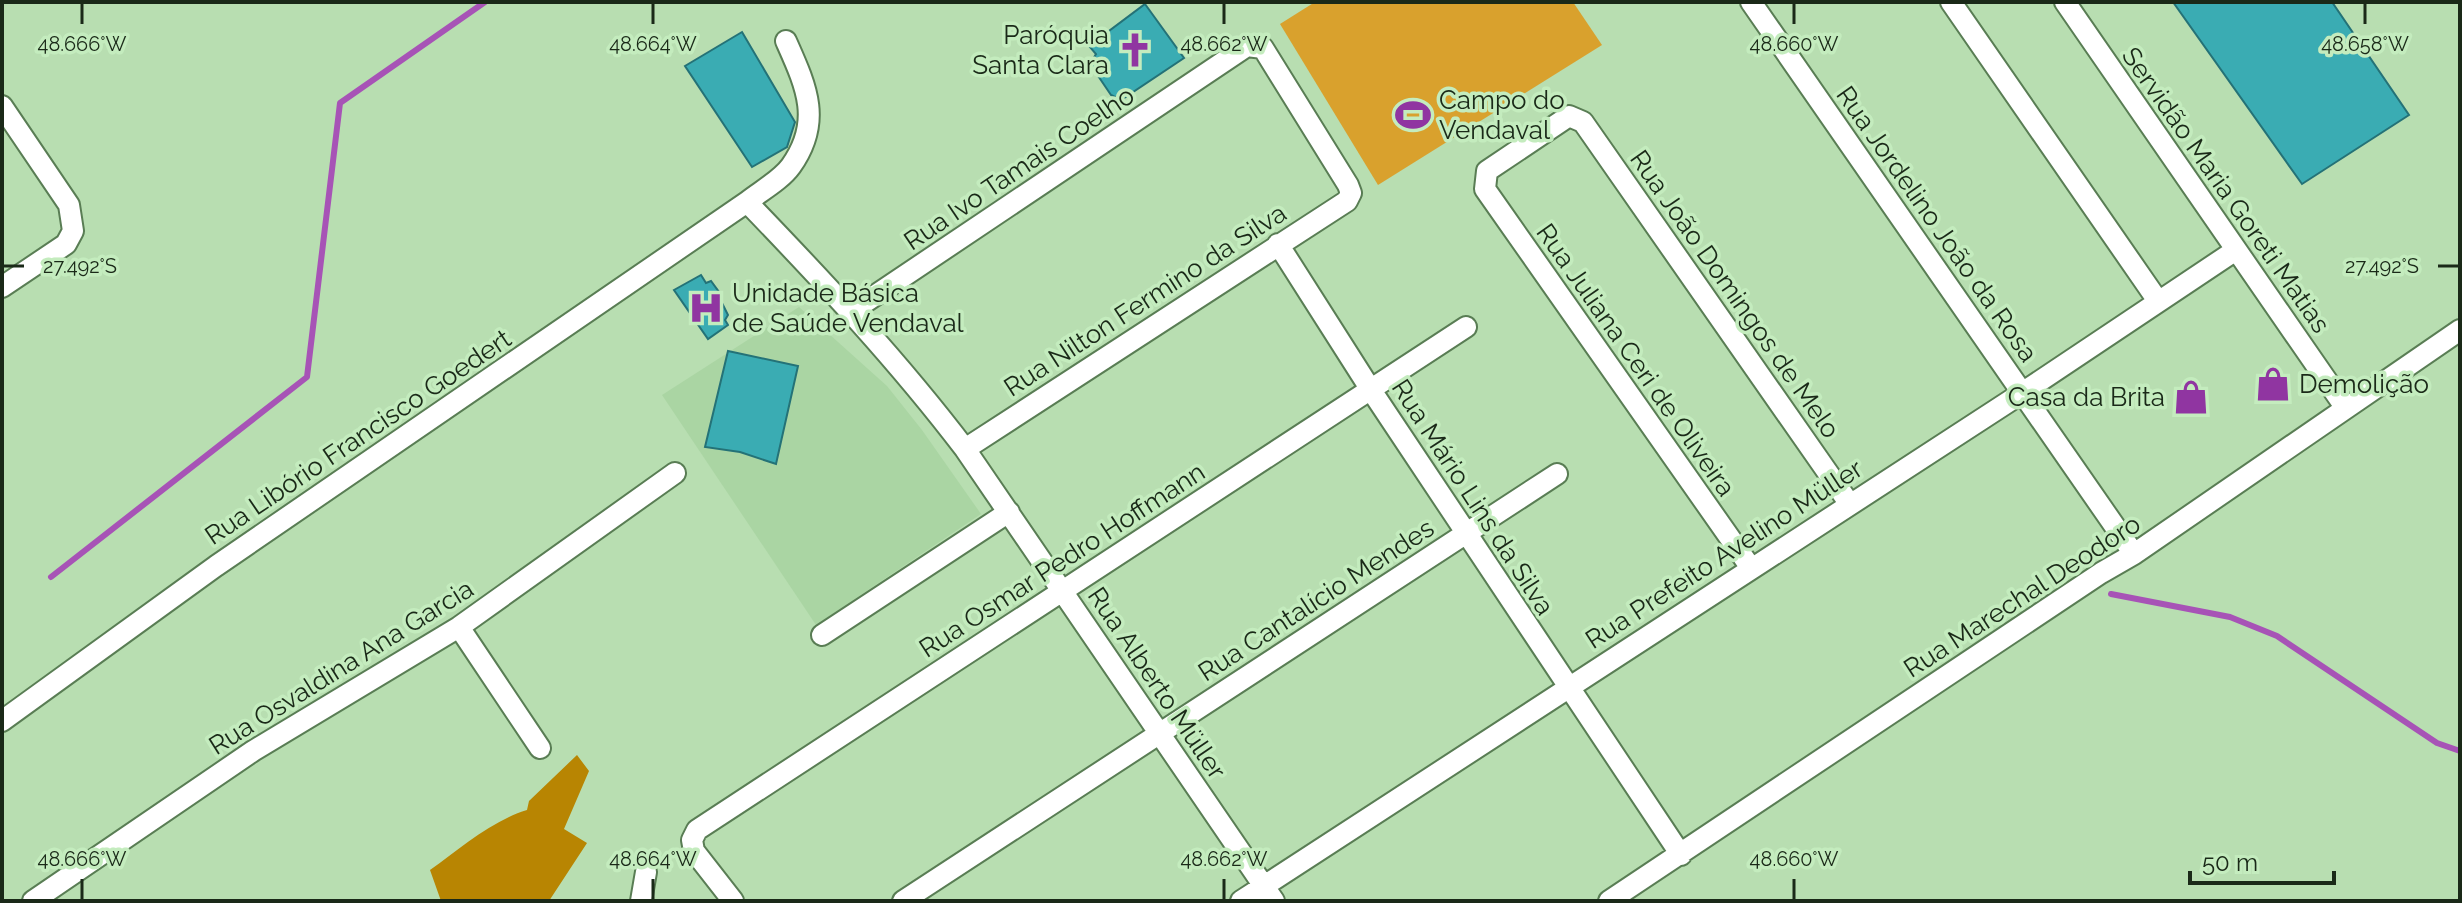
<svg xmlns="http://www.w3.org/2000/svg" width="2462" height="903" font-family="Raleway,sans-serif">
<rect width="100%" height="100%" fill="#b8deb1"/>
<!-- built -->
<path fill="#aad5a3" d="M799,307L887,386L922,430L981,514L816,625L662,395Z"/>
<!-- green -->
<path fill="#d9a12d" d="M1315,2H1573L1602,45L1378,185L1280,24Z"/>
<!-- forest -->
<path fill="#b88502" d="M577,755L589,771L564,829L587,843L549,901H441L430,870C460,849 491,821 527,810L529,801Z"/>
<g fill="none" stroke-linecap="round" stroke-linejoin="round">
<!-- stream -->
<path stroke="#a753b6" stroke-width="6" d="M51,577L307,377L340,103L485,2
M2111,594L2230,617L2277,636L2437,743L2460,751"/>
</g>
<!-- building -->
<path fill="#3aacb3" stroke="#247277" stroke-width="2" d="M2173,2H2332L2409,115L2302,184Z
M1145,4L1184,58L1121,100L1111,95L1090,64L1096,54L1089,46Z
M742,32L795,122L787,147L752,167L685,66Z
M701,275L706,283L711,281L719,292L717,293L728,315L725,320L728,325L708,339L674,290Z
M728,351L798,366L776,464L740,452L705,447Z"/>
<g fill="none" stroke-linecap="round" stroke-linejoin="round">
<!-- minor casing -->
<g stroke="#597d54" stroke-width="24">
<path id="minor" d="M1751,2L2134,554
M1951,2L2158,301
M2065,2L2345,407
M2,106L69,205L73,231L66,244L2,287
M747,202C824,282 898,361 965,449L1274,901
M1278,244L1371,390L1681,855
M852,311L1247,46L1263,48L1348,185L1351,193L1347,201L965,449
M1751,568L1485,189L1487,171L1569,116L1583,122L1849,503
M459,627L540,748
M822,635L1009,512
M2,721L216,566L747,202C761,191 781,180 791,166C823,121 806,86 786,41
M33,901L253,751L459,627L675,473
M641,901L646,872
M733,901L694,851L692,840L697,830L1466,327
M903,901L1557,474
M1241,901L2022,393L2236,250
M1609,901L2101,573L2134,554L2460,330"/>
</g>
<!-- minor -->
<use href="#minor" stroke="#fff" stroke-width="20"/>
</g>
<!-- ticks -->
<path fill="none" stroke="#1a2918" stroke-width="3" d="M82,4V24M653,4V24M1224,4V24M1794,4V24M2365,4V24M4,266H24M2438,266H2458M82,879V899M653,879V899M1224,879V899M1794,879V899"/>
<!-- icons -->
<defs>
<g id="church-bare" transform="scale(2.76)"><path d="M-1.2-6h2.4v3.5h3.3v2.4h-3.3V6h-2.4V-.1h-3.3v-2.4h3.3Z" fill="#9035a1" stroke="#c4ecbe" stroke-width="2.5" paint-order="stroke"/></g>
<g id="stadium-bare" transform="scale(2.76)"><path d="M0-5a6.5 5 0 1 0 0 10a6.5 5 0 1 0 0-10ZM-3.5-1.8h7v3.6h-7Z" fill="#9035a1" stroke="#c4ecbe" stroke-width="2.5" paint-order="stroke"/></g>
<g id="hospital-bare" transform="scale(2.76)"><path d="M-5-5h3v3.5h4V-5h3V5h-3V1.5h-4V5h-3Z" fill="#9035a1" stroke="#c4ecbe" stroke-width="2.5" paint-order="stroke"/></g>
<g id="shop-bare" transform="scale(2.76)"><path d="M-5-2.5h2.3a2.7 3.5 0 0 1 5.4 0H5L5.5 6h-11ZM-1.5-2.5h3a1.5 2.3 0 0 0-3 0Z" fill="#9035a1" stroke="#c4ecbe" stroke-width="2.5" paint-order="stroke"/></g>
</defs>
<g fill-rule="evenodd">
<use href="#church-bare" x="1135" y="50"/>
<use href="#stadium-bare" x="1413" y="115"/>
<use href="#hospital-bare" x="706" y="308"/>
<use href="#shop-bare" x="2273" y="384"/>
<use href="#shop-bare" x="2191" y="397"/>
</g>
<g text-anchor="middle" stroke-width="7" stroke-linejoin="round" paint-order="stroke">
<!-- poi labels -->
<g font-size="26" fill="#1a2918" stroke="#c4ecbe" text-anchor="start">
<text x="1109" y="44" text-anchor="end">Paróquia<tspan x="1109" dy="30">Santa Clara</tspan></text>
<text x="1439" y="109">Campo do<tspan x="1439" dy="30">Vendaval</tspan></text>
<text x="732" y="302">Unidade Básica<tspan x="732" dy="30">de Saúde Vendaval</tspan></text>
<text x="2299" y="393">Demolição</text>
<text x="2165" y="406" text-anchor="end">Casa da Brita</text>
</g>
<!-- street labels -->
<g font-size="26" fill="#1a2918" stroke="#c4ecbe">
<text transform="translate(1019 168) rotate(-34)" y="9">Rua Ivo Tamais Coelho</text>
<text transform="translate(2226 190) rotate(55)" y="9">Servidão Maria Goreti Matias</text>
<text transform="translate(1937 224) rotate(55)" y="9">Rua Jordelino João da Rosa</text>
<text transform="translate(1735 294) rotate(55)" y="9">Rua João Domingos de Melo</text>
<text transform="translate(1145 300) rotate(-33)" y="9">Rua Nilton Fermino da Silva</text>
<text transform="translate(1636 360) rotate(55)" y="9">Rua Juliana Ceri de Oliveira</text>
<text transform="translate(358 437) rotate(-34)" y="9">Rua Libório Francisco Goedert</text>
<text transform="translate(1473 497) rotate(57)" y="9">Rua Mário Lins da Silva</text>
<text transform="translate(1724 554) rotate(-33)" y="9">Rua Prefeito Avelino Müller</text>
<text transform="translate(1062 560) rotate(-33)" y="9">Rua Osmar Pedro Hoffmann</text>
<text transform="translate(2022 596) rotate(-33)" y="9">Rua Marechal Deodoro</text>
<text transform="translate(1316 600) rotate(-33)" y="9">Rua Cantalício Mendes</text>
<text transform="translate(341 667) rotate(-32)" y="9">Rua Osvaldina Ana Garcia</text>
<text transform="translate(1157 683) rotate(56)" y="9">Rua Alberto Müller</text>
</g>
</g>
<g font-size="20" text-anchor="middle" fill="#1a2918" stroke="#c4ecbe" stroke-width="7" stroke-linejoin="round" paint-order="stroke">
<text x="82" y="51">48.666°W</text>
<text x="653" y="51">48.664°W</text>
<text x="1224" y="51">48.662°W</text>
<text x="1794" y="51">48.660°W</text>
<text x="2365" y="51">48.658°W</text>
<text x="80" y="273">27.492°S</text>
<text x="2382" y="273">27.492°S</text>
<text x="82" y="866">48.666°W</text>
<text x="653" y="866">48.664°W</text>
<text x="1224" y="866">48.662°W</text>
<text x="1794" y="866">48.660°W</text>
</g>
<!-- border -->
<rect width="2462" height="903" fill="none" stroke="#1a2918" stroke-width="8"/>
<!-- scale -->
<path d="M2190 871v12h144v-12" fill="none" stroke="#1a2918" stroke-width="4"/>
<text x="2202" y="871" font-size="24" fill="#1a2918" stroke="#c4ecbe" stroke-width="6" paint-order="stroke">50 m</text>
</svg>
